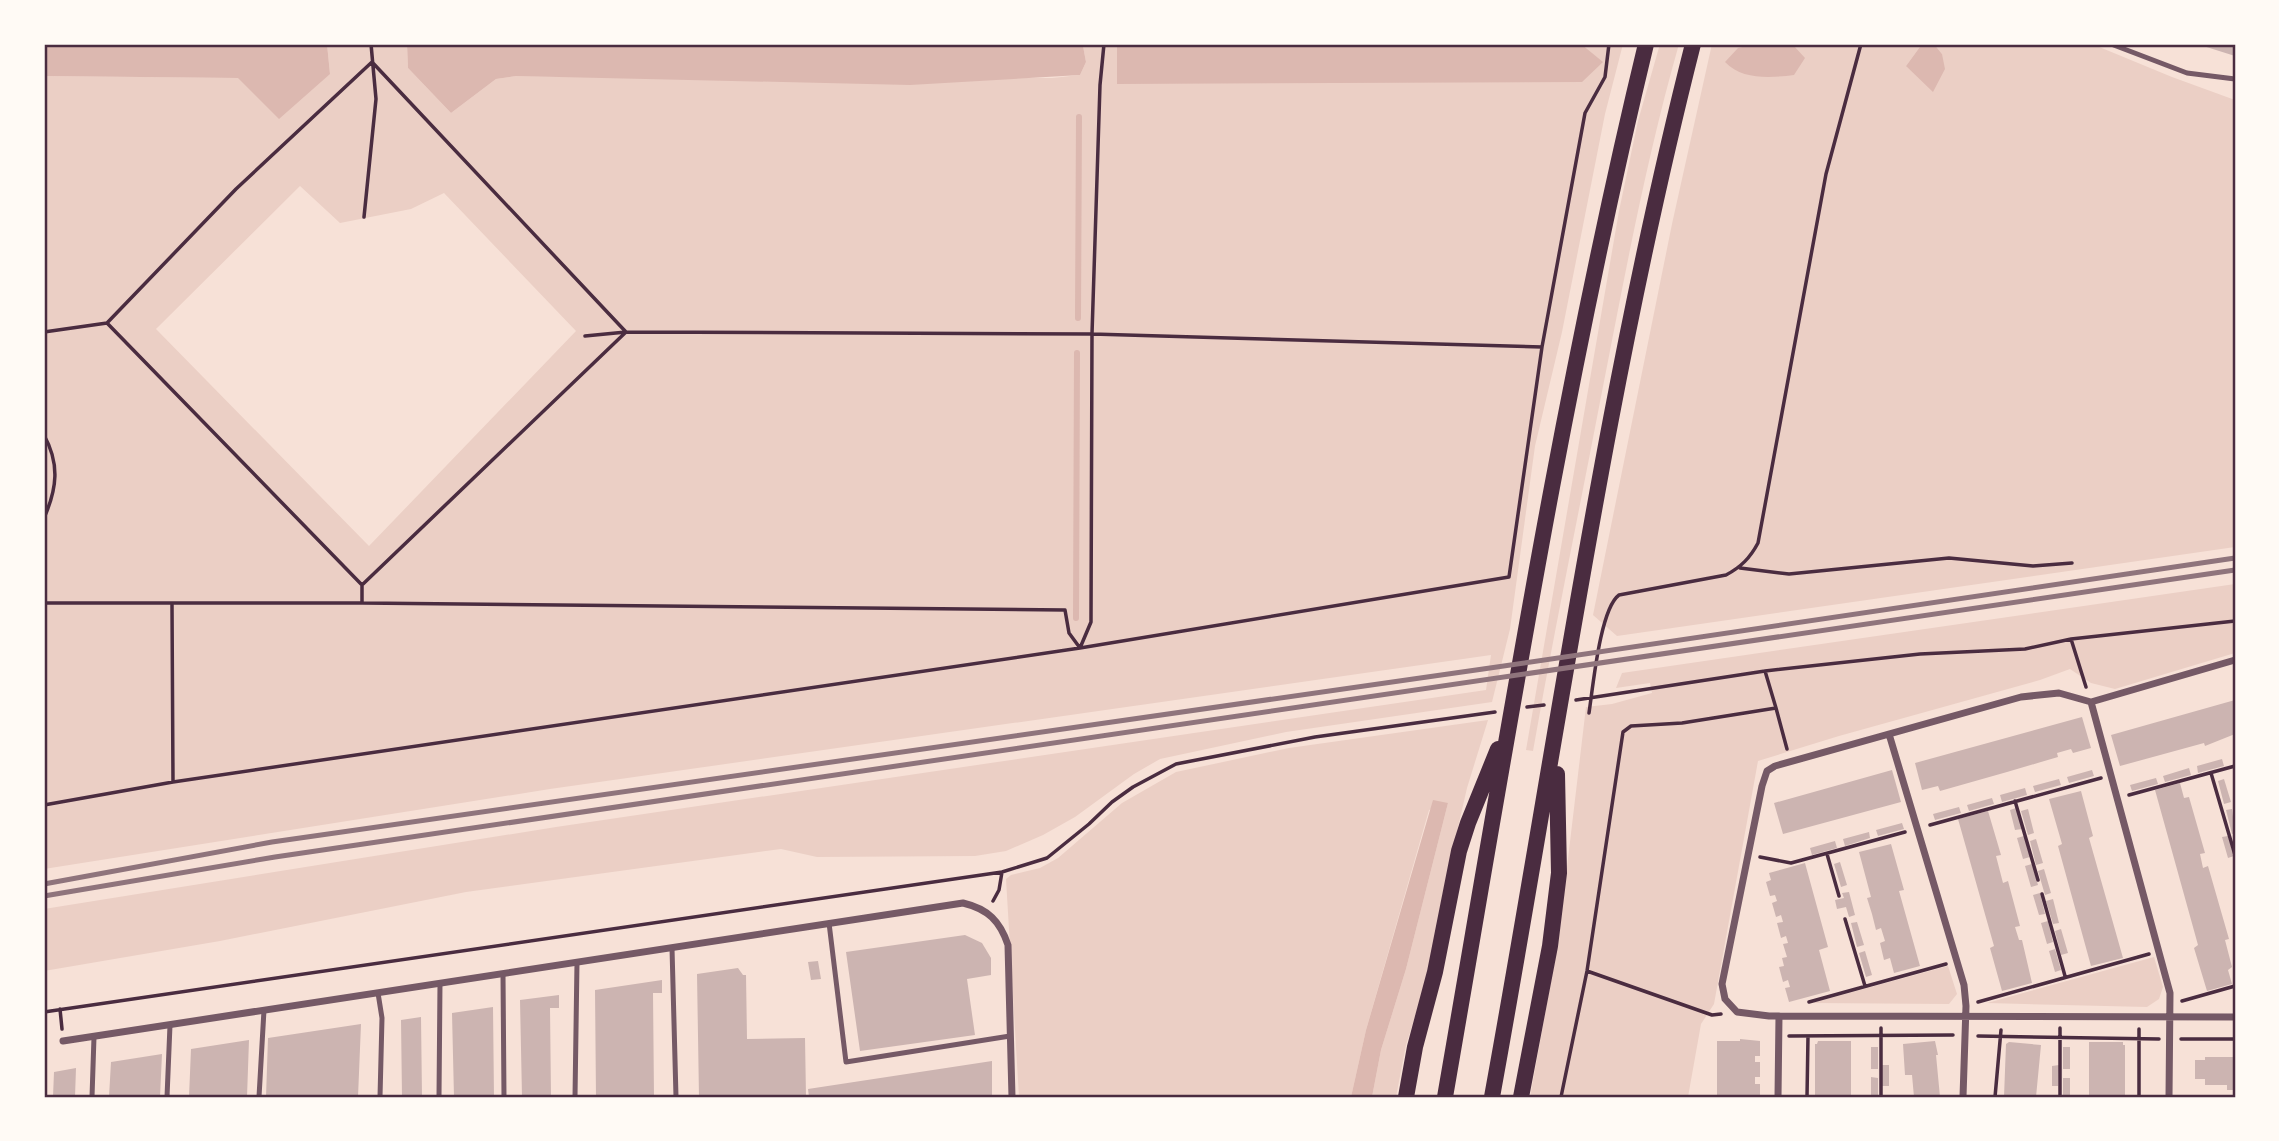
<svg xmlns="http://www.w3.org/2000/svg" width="2279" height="1141" font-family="Manrope,sans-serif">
<rect width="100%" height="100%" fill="#f7e1d7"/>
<!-- green -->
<path fill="#ebcfc5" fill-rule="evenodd" d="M327,44H407L408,68L451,113L496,79L516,76L686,78H1052L1080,75L1086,62L1083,46L987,44H1117V84L1581,44H1520H1623L1605,114L1562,332L1535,446L1510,629L1492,702L1286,732L1160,759L1134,774L1075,817L1043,835L1006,851L975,856L817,857L781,849L466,892L220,941L44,971V909L556,827L1486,690L1491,655L550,789L44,869V76L239,78L330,74ZM300,186L340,223L411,209L444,193L576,331L369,546L156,329Z
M1660,44H1679C1645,163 1623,285 1599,407C1577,522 1553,636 1533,751L1526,750L1619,211L1638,121Z
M1712,44H1922L1906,66L1942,54L1934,44H2092L2172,77L2235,100V547L1617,636L1593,615L1672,224Z
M2235,584V653L2115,689L2091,683L2070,669L2040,680L1839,736L1758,761L1714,1004L1701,1024L1688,1097H1530L1558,943L1586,707L1612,704L1652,693L1650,683L1616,688L1622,673Z
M1488,720L1467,788L1443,892L1428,975L1406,1045L1396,1097H1372L1381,1050L1406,969L1448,803L1429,810L1366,1030L1351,1097H1019L1006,879L1011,875L1040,868L1058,858L1122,803L1176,772L1289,748Z
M2154,957L2163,987L2159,999L2147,1007L1987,1003Z
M1948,966L1957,994L1949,1004L1812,1003Z"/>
<!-- water -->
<path fill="#dcb8b0" d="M44,44H327L330,74L279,119L238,78L44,76Z
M407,44H1058L1083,46L1086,62L1080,75L910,85L516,76L496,79L451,113L408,68Z
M1117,44H1581L1603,62L1582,82L1117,84Z
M1755,44L1794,46L1805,58L1794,75C1770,78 1742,80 1725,62L1738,48Z
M1922,44H1934L1942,54L1945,69L1933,92L1906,66Z
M1433,800L1448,803L1406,969L1381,1050L1372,1097H1351L1366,1030Z"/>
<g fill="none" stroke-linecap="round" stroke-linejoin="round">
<!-- stream -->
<path stroke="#dcb8b0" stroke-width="6" d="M1078,318L1079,117
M1076,618L1077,353"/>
</g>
<!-- building -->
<path fill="#ccb4b1" d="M2197,44H2235V56Z
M2235,700V734L2205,746L2204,743L2120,766L2111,735Z
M2082,717L2091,748L2073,753L2071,749L2057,753L2058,757L2007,772L1940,791L1938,786L1922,790L1915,763Z
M2222,759L2224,766L2198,773L2197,766Z
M2189,768L2191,775L2165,782L2163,776Z
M1892,770L1901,802L1783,834L1774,803Z
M2092,770L2094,776L2069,783L2067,777Z
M2156,778L2158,784L2132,791L2130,785Z
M2059,779L2061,785L2035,792L2033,786Z
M2224,779L2231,802L2224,804L2218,781Z
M2180,783L2184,798L2189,797L2205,853L2200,854L2203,868L2208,866L2229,939L2225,940L2232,967L2228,970L2232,984L2207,991L2194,948L2198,945L2155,790Z
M2025,788L2027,795L2002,802L2000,795Z
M2081,791L2093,836L2089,838L2123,958L2091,966L2058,846L2062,844L2049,799Z
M1992,798L1994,804L1969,811L1967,805Z
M1959,807L1961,813L1935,820L1933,814Z
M2016,808L2022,829L2015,830L2010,810Z
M2028,809L2034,833L2028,835L2021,811Z
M2232,809L2235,833L2232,834L2226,810Z
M1988,811L2001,855L1996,856L2003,883L2008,881L2020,926L2015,927L2019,940H2022L2032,983L2002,991L1990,948L1994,946L1958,819Z
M1902,823L1904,829L1878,836L1876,830Z
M1869,832L1870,838L1845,846L1843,839Z
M2024,836L2030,857L2023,859L2017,838Z
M2228,836L2234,856L2228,858L2222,837Z
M2036,839L2043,863L2036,865L2030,841Z
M1835,841L1837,848L1812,855L1810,848Z
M1891,844L1904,890L1899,891L1920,966L1894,973L1890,958L1884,960L1880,943L1885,941L1881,928L1876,930L1872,914L1867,898L1871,897L1859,852Z
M1840,862L1847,885L1841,887L1834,864Z
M1805,863L1828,947L1819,950L1830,991L1789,1002L1785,988L1790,987L1788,980L1783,982L1779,967L1784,966L1782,958L1787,957L1783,944L1788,943L1786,936L1781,938L1777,923L1783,922L1781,915L1776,917L1772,903L1777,901L1775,895L1770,896L1766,882L1771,880L1769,873Z
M2032,864L2038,885L2031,887L2025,866Z
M2044,869L2051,893L2045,895L2038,871Z
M1849,892L1855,915L1849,917L1846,907L1837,909L1835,900L1844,898L1842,893Z
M2040,893L2045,914L2039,915L2033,895Z
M2053,899L2059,923L2053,924L2046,901Z
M2048,921L2053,942L2047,944L2041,923Z
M1857,922L1864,945L1857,947L1851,923Z
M2061,929L2068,953L2061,955L2055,931Z
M965,935L982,943L991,958V975L967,979L975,1035L860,1051L846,952Z
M2055,949L2061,970L2055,972L2049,951Z
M1865,951L1872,975L1866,977L1859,953Z
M818,961L821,979L811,980L808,962Z
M738,968L743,975H746L747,1039L805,1038L806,1097H699L697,974Z
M662,980V993H653L654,1097H596L595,990Z
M559,995V1008H550L551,1097H522L520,1000Z
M493,1007L494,1097H454L452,1013Z
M421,1017L422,1097H402L401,1020Z
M361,1024L358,1097H266L268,1038Z
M1740,1039L1760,1041V1056H1755V1062H1760V1077H1755V1084H1760V1097H1717V1041H1740Z
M249,1040L247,1097H189L191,1049Z
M1818,1041H1851V1097H1815V1044H1817Z
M1935,1041L1938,1055H1936L1940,1097H1914L1912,1075H1905L1903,1044Z
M2009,1042L2041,1045L2036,1097H2004L2006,1044Z
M2089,1042H2123V1045H2125V1097H2089Z
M1871,1047H1878V1069H1871Z
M2063,1047H2070V1069H2063Z
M162,1054L160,1097H109L111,1062Z
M2205,1057H2235V1090H2227V1085H2205V1079H2195V1060H2205Z
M992,1061V1097H809L808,1089Z
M1882,1065H1889V1086H1882Z
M2059,1065L2058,1086H2052V1066Z
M76,1068L75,1097H53L54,1072Z
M1871,1077L1878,1078V1097H1871Z
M2063,1078H2070V1097H2063Z"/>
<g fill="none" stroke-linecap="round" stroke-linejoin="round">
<!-- path -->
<path stroke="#4a2c40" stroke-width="3.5" d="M364,217L376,99L371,44
M107,323L236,189L372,62L626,332L362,585
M44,332L107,323L362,585V603
M585,336L626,332L1092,334L1542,347L1585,113L1605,77L1609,44
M44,435C60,464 57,489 44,518
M1740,568L1789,574L1949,558L2033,566L2072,563
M44,603H362L1065,610L1069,633L1080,648
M172,605L173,782
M2071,639L2086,687
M1080,648L1091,622L1092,334L1100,85L1104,44
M1765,671L1776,708
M1576,700L1765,671L1920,654L2025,649L2071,639L2235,621
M1527,707L1544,705
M1589,713C1593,687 1600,609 1619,595L1726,575C1741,567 1750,558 1758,543L1826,174L1861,44
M2211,773L2235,855
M2129,795L2235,766
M2015,801L2038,880
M44,805L173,782L1080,648L1509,577L1542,347
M1930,825L2101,778
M1827,854L1839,896
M1760,857L1791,863L1905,832
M2042,894L2065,976
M993,901L999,890L1002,872
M1845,919L1865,986
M1587,971L1712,1015L1721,1014
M2182,1001L2235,986
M1809,1002L1946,964
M1978,1002L2149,954
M60,1009L62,1029
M44,1012L1002,872L1047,858L1089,824L1112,802L1133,787L1176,764L1315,737L1495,712
M1789,1036L1953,1035
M1978,1036L2159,1039
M2181,1039H2235
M1561,1097L1587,971L1623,732L1631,726L1682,723L1776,708L1787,749
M1807,1097L1808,1036
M1881,1097V1028
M1995,1097L2001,1030
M2060,1097V1028
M2139,1097V1029"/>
<!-- service -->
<path stroke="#755966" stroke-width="5" d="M2111,44L2187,73L2235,79
M829,923L846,1062L1010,1036
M672,948L676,1097
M503,974L504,1097
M378,993L382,1018L380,1097
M92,1097L94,1037
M167,1097L170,1025
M259,1097L264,1010
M439,1097L440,983
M575,1097L577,962"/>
<!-- minor -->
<path stroke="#755966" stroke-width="7" d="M2235,660L2091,702L2059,693L2021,697L1775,766L1767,771L1762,786L1722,984L1725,999L1737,1012L1769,1016L2235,1017
M2091,702L2170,993L2169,1097
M1889,734L1964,985L1966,1006L1963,1097
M63,1041L963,903C988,909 1000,921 1008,945L1012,1097
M1778,1097L1779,1016"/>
<!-- trunk -->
<path stroke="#4a2c40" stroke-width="16" d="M1406,1097L1415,1047L1435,972L1459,851L1468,823L1498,749
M1445,1097C1506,745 1562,391 1646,44
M1492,1097C1556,746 1605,390 1693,44
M1521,1097L1550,946L1559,873L1557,774"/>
<!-- rail -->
<path stroke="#8f747c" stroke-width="5" d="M44,884L272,842L1483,669L2235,558
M44,896L275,857L2235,570"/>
</g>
<!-- border -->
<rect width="2279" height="1141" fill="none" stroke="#fffaf5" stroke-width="91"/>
<rect x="46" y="46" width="2188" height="1050" fill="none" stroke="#4a2c40" stroke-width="2.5"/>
</svg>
